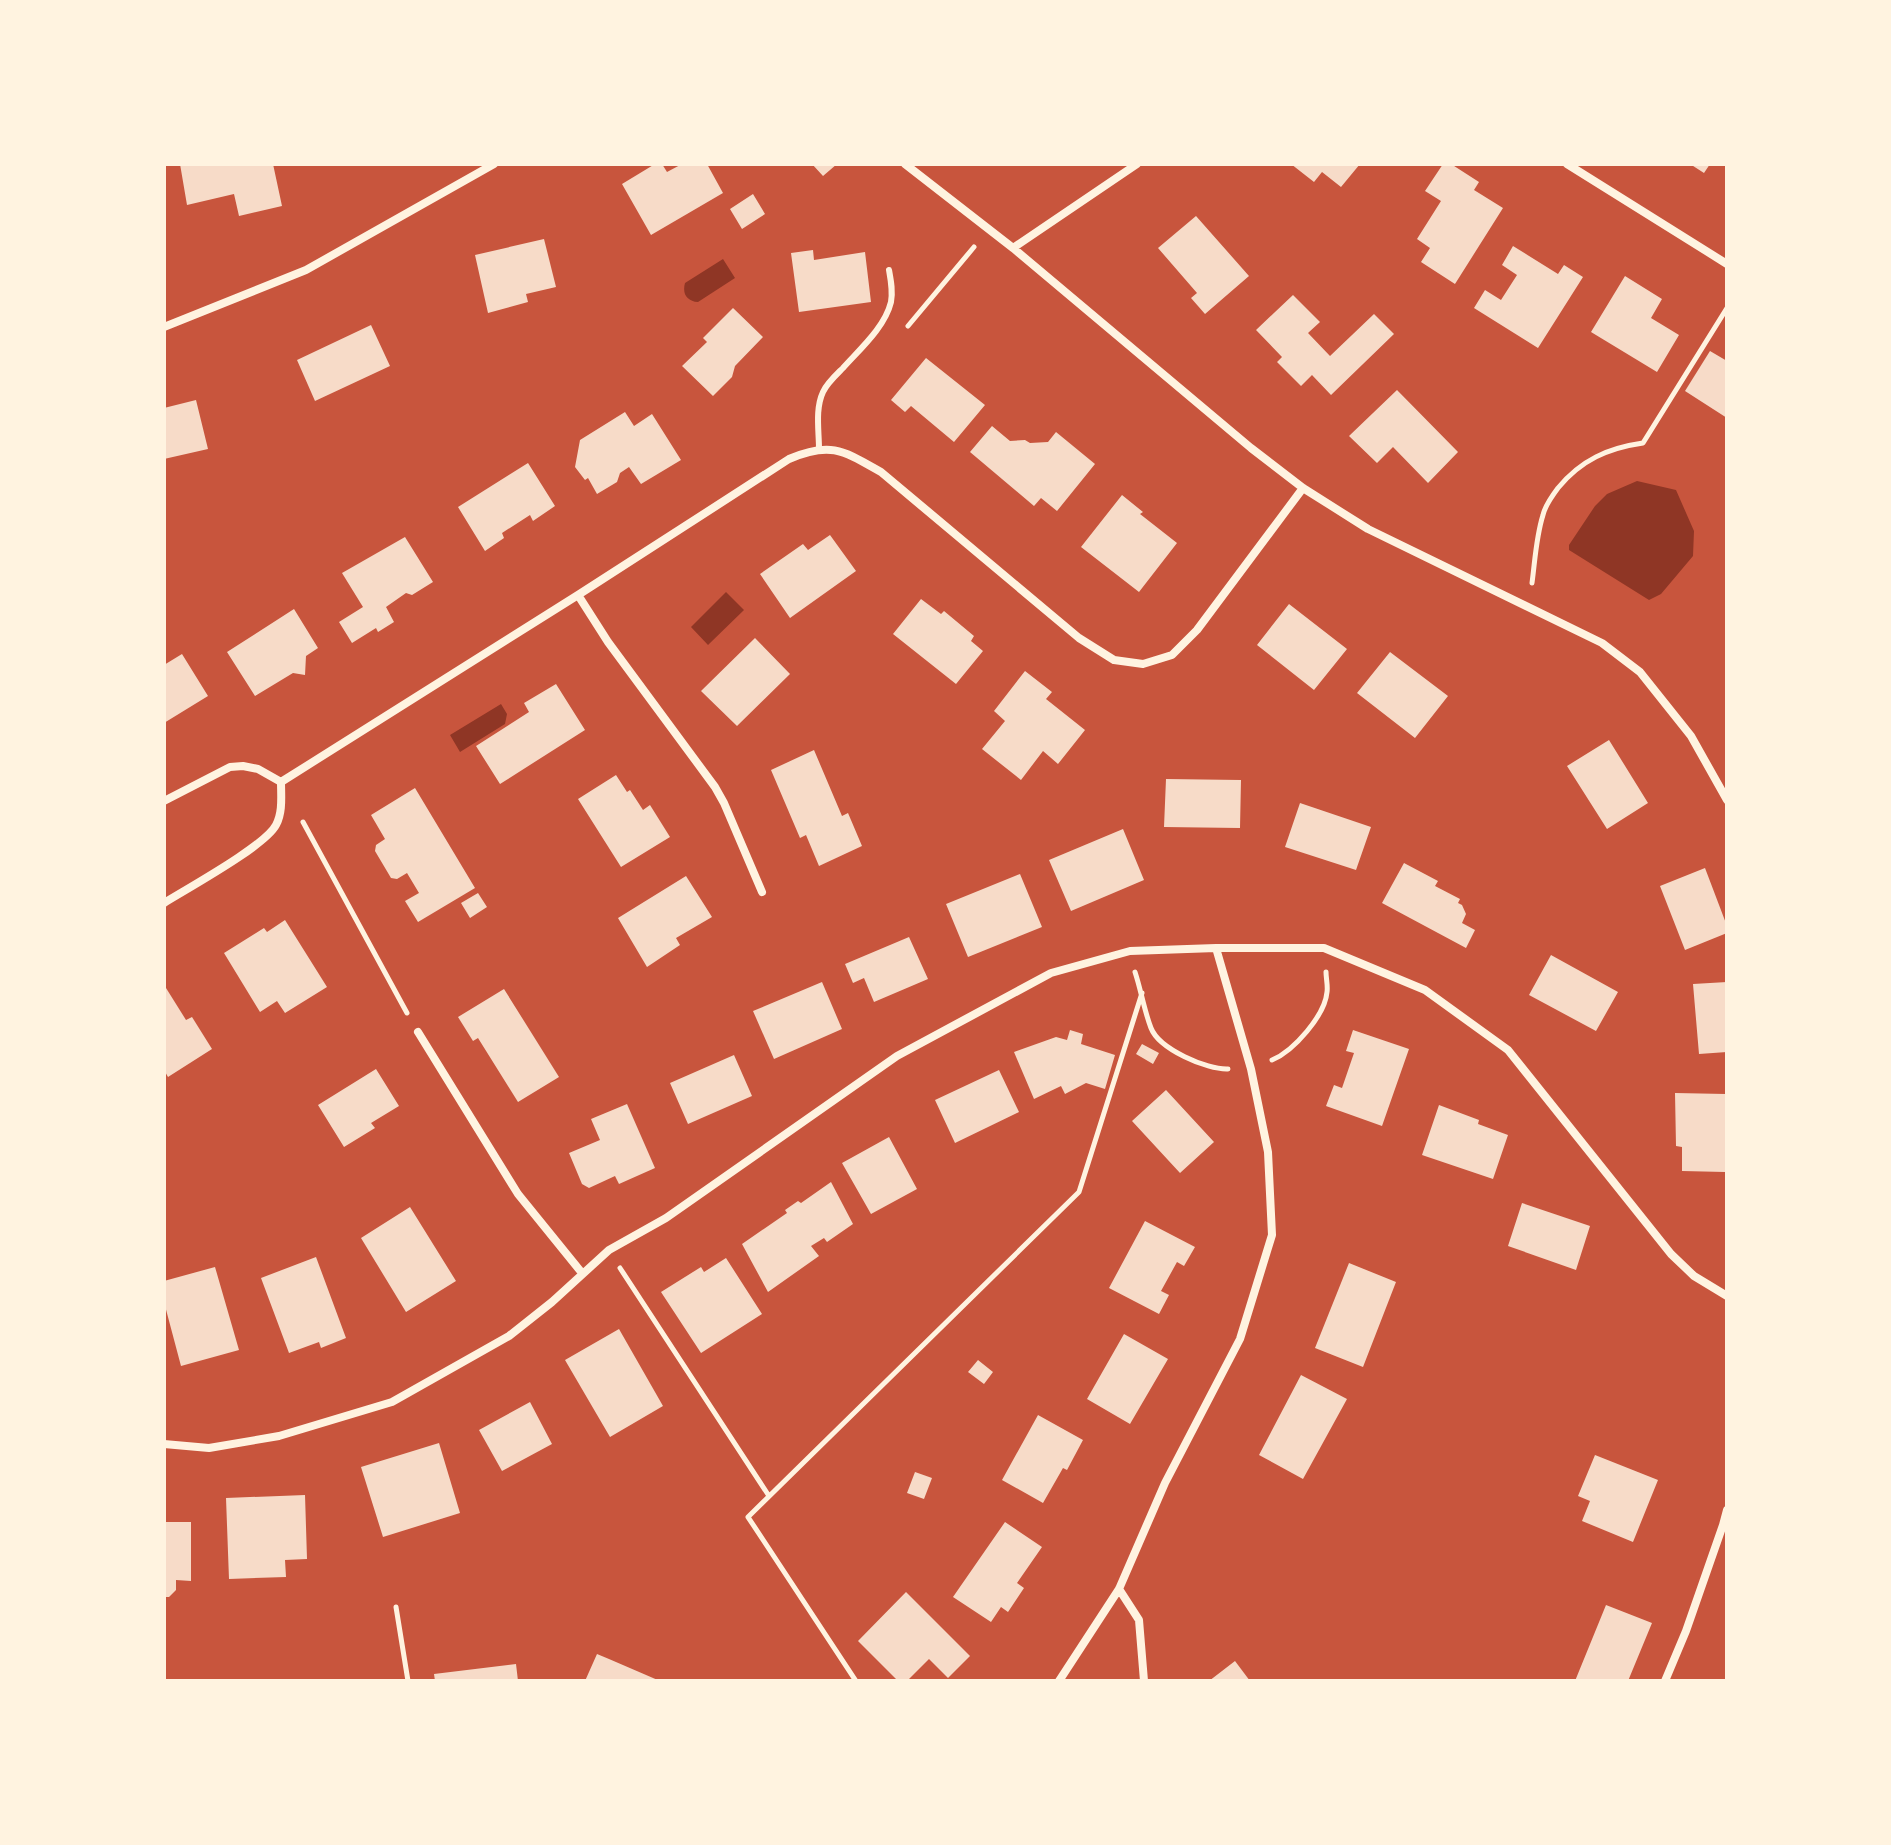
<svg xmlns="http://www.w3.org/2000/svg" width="1891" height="1845" font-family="Quicksand,sans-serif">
<rect width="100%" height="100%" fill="#c8553d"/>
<!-- water -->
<path fill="#8f3625" d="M723,259L735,278L698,302C687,301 682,294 685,283Z
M1637,481L1676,490L1694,531L1693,556L1661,594L1649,600L1569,550V545L1595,506L1607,494Z
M726,592L744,610L708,645L691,627Z
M501,704L507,714L505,724L460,752L450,735Z"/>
<!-- building -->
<path fill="#f7dbc8" d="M180,164H273L282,206L239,216L234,194L187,205Z
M655,164H662L667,172L682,164H707L723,193L651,235L622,184Z
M812,164H837L823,176Z
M1291,164H1360L1341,187L1322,172L1314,182Z
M1443,164H1451L1479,182L1474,190L1503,208L1455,284L1421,262L1430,248L1417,239L1441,201L1425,191Z
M1690,164H1710L1704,173Z
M753,194L765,214L742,229L730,209Z
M1196,216L1249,276L1205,314L1191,298L1197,293L1158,248Z
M544,239L556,287L526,294L528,302L488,313L475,255Z
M1513,246L1558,274L1564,265L1583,277L1538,348L1474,308L1485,290L1501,300L1517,275L1502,265Z
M813,250L814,260L865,252L871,302L799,312L791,253Z
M1625,276L1662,299L1651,318L1679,335L1657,372L1591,332Z
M1293,295L1320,322L1308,333L1330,356L1374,314L1394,334L1331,395L1312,375L1301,386L1277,362L1282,357L1256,330Z
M733,308L763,337L735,366L732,377L713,396L682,366L707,342L703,338Z
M371,325L390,366L315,401L297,360Z
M1710,351L1727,361V418L1685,391Z
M926,358L985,405L954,442L911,406L905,412L891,400Z
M1397,390L1458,452L1428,483L1393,447L1377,463L1349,436Z
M196,400L208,449L164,459V408Z
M625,412L634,426L652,414L681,460L641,484L629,467L620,473L617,482L597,494L588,478L585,480L575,467L580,440Z
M992,426L1010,441L1025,440L1030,443L1048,442L1056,432L1095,464L1057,511L1041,498L1034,506L970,452Z
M528,463L555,506L533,521L530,515L502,533L504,538L485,551L458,507Z
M1122,495L1143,512L1140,514L1177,543L1139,592L1081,547Z
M830,535L856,571L790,618L760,574L803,544L808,550Z
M405,537L433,582L412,595L406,593L386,607L394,622L378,632L376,628L352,643L339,622L363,607L342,573Z
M921,599L941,614L944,611L974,636L971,641L983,651L956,684L893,634Z
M1289,604L1347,649L1314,690L1257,645Z
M294,609L318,648L306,656L305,675L293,673L255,696L227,652Z
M755,638L790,674L737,726L701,691Z
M1390,652L1448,696L1415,738L1357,693Z
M182,654L208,696L164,723V665Z
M1025,671L1052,692L1046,699L1085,730L1058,764L1043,751L1021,780L982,749L1005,721L994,711Z
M556,684L585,730L500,784L476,746L529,712L524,703Z
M1609,740L1648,803L1607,829L1567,766Z
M814,750L842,816L848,813L862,846L819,866L806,835L800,838L771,770Z
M616,775L627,792L630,790L643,810L650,805L670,837L621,867L578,799Z
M1166,779L1241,780L1240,828L1164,827Z
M415,788L475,888L418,922L405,901L419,893L407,873L397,879L391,878L375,851L376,845L385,839L371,815Z
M1300,803L1371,827L1356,870L1285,847Z
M1123,829L1144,880L1071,911L1049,860Z
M1404,863L1438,881L1435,886L1460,899L1458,903L1462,905L1466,914L1462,923L1475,930L1466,948L1382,903Z
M1705,868L1727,926V933L1685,950L1660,886Z
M1020,874L1042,927L968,957L946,904Z
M686,876L712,917L676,938L680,945L647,967L618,918Z
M478,893L487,907L470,918L461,903Z
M285,920L327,987L285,1013L277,1001L260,1012L224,953L264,928L267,932Z
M909,937L928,979L874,1002L864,978L853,983L845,964Z
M1551,955L1618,992L1596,1031L1529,995Z
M822,982L842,1029L774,1059L753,1011Z
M1727,982V1052L1699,1054L1693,984Z
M166,988L186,1020L192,1017L212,1049L168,1077L164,1070V989Z
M504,989L559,1077L518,1102L478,1038L473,1041L458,1017Z
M1070,1030L1083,1034L1081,1044L1115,1055L1105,1089L1086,1083L1065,1094L1061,1086L1034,1099L1014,1052L1056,1037L1067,1040Z
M1353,1030L1409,1049L1382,1126L1326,1106L1334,1085L1342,1088L1354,1053L1346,1051Z
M1142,1044L1159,1053L1153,1064L1136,1054Z
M734,1055L752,1096L688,1124L670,1083Z
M376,1069L399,1106L371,1123L375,1128L344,1147L318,1105Z
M999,1070L1019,1112L955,1143L935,1100Z
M1166,1090L1214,1142L1180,1173L1132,1121Z
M1675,1093L1726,1094L1725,1172L1682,1171V1147L1676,1146Z
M627,1104L655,1168L619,1184L615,1176L589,1188L582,1184L569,1153L600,1140L591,1119Z
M1439,1105L1479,1120L1478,1124L1508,1135L1493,1179L1422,1155Z
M889,1137L917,1189L871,1214L842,1163Z
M831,1182L853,1224L827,1242L824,1238L811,1246L819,1256L768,1292L742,1244L787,1213L785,1210L798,1201L801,1203Z
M1522,1203L1590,1226L1576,1270L1508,1246Z
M410,1207L456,1281L406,1312L361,1238Z
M1145,1221L1195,1247L1184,1266L1177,1262L1161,1291L1169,1295L1159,1314L1109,1288Z
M316,1257L346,1338L321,1348L319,1342L289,1353L261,1278Z
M726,1258L762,1314L701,1353L661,1292L701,1267L704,1272Z
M1349,1263L1396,1282L1363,1367L1315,1348Z
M215,1267L239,1350L181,1366L164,1302V1281Z
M619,1329L663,1406L610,1437L565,1360Z
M1124,1334L1168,1359L1130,1424L1087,1399Z
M978,1360L993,1372L984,1384L968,1372Z
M1301,1375L1347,1399L1303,1479L1259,1455Z
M530,1402L552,1444L502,1471L479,1430Z
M1038,1415L1083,1440L1067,1470L1063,1468L1043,1503L1002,1480Z
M439,1443L460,1513L383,1537L361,1467Z
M1595,1455L1658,1480L1633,1542L1582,1521L1590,1501L1578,1496Z
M915,1472L932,1478L924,1499L907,1493Z
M305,1495L307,1559L285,1560L286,1577L229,1579L226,1498Z
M164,1522H191V1581L176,1580V1590L169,1597H164Z
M1005,1522L1042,1547L1017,1583L1024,1588L1008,1612L1001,1607L991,1622L953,1597Z
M906,1592L970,1656L948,1678L929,1659L907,1681H898L858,1641Z
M1606,1605L1652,1623L1628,1681H1575Z
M597,1654L609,1659L660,1681H585Z
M1235,1661L1250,1681H1209Z
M516,1664L518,1681H435L434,1674Z"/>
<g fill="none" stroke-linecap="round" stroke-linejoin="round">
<!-- path -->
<path stroke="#fff3e0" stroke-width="5" d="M908,326L974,247
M1532,583C1535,561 1536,537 1543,515C1545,506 1552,496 1558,488C1581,460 1608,448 1643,443L1727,308
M303,822L407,1013
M1135,972C1141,990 1144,1010 1151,1028C1159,1049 1207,1070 1228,1069
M1272,1060C1294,1051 1325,1015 1327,992C1328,986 1326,978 1326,972
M620,1268L769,1496
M396,1607L408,1681
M856,1681L748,1517L1079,1192L1142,993"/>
<!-- service -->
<path stroke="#fff3e0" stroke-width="6" d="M819,449C819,431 815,409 823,392C827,383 836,375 843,368C860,349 885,327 891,302C893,291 891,281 889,270"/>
<!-- minor -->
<path stroke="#fff3e0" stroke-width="8" d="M905,164L1013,248L1251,448L1303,488L1368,529L1602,643L1640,672L1691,736L1727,800
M1567,164L1727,264
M1013,248L1137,164
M164,327L306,270L494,164
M578,595L608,642L715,787L724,803L762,892
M164,801L230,767L243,766L258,769L281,782L578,595L789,459C831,441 844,451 881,472L1079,638L1114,660L1143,664L1172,655L1197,630L1303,488
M164,903C188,888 265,846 276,825C283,812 281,796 281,782
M1216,948H1324L1425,990L1508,1050L1671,1254L1694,1276L1727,1296
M418,1032L518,1194L582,1273
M164,1444L209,1448L279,1436L392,1402L509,1336L552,1302L609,1250L666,1218L897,1056L1051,973L1130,951L1216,948L1251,1069L1268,1152L1272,1235L1240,1339L1165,1483L1119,1589L1059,1681
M1119,1589L1139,1620L1144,1681
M1665,1681L1686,1631L1723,1525L1727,1510"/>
</g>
<!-- border -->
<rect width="1891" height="1845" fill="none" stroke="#fff3e0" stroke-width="332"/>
</svg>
